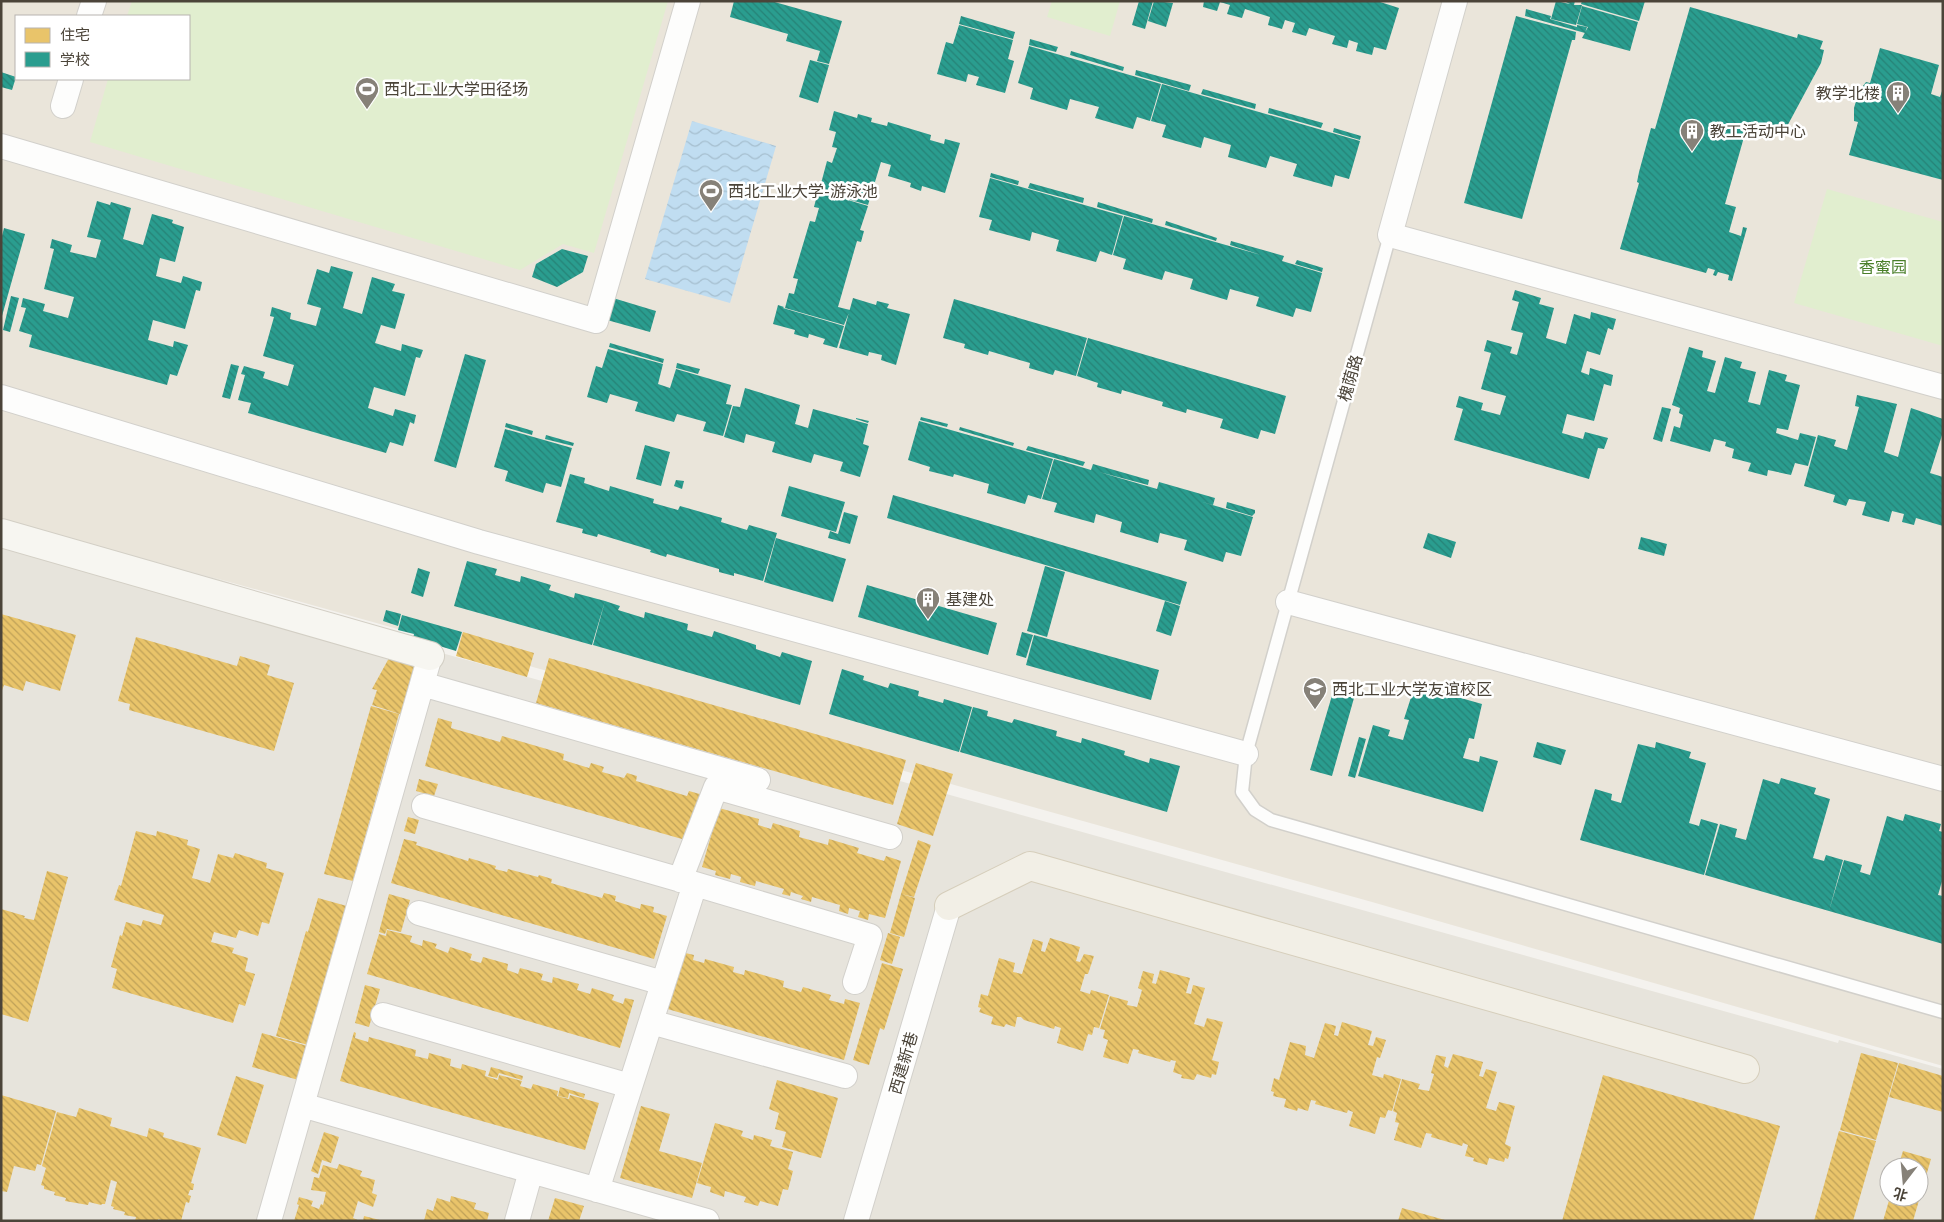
<svg xmlns="http://www.w3.org/2000/svg" width="1944" height="1222" font-family="Lato,'Noto Sans SC',sans-serif">
<defs>
<pattern id="water-waves" width="16" height="10" patternUnits="userSpaceOnUse" patternTransform="scale(1.25)"><rect width="16" height="10" fill="#c0ddf1"/><path d="M0 5q4-4 8 0t8 0" fill="none" stroke="#a6bfcf"/></pattern>
<pattern id="homes-back-hatch" width="6" height="6" patternUnits="userSpaceOnUse" patternTransform="scale(1.25)"><rect width="6" height="6" fill="#e9c46a"/><path d="M-1 5l2 2M0 0l6 6M5-1l2 2" fill="none" stroke="#bfa158"/></pattern>
<pattern id="schools-back-hatch" width="6" height="6" patternUnits="userSpaceOnUse" patternTransform="scale(1.25)"><rect width="6" height="6" fill="#2a9d8f"/><path d="M-1 5l2 2M0 0l6 6M5-1l2 2" fill="none" stroke="#268276"/></pattern>
</defs>
<rect width="100%" height="100%" fill="#f4f2ee"/>
<!-- residential -->
<path fill="#e7e4dc" fill-rule="evenodd" d="M1,505L413,645L1838,1043L1839,1040L1943,1069V1221H1ZM1889,1167H1919V1197H1889Z"/>
<!-- education -->
<path fill="#eae5da" fill-rule="evenodd" d="M1,1H1943V1066L1372,902L1,518ZM16,16H189V79H16Z"/>
<!-- green -->
<path fill="#e1eecf" d="M132,1H668L594,253L563,244L520,270L90,142L108,79H189V16H127Z
M1052,1H1120L1110,36L1047,17Z
M1827,189L1943,222V346L1794,303Z"/>
<!-- water -->
<path fill="url(#water-waves)" d="M692,121L776,146L730,303L645,279Z"/>
<!-- homes -->
<path fill="url(#homes-back-hatch)" d="M1,614L76,635L60,691L26,681L23,691L4,685L1,693Z
M463,632L534,653L527,677L456,656Z
M136,637L237,666L240,656L270,665L267,675L294,683L274,751L129,710L130,704L118,701Z
M389,658L415,666L405,700L407,701L403,715L372,705L377,690L372,689Z
M549,658L906,760L893,805L536,703Z
M371,706L399,714L353,881L324,874Z
M438,718L452,722L451,728L500,742L502,736L564,754L563,760L589,768L591,763L604,767L602,772L624,778L627,773L637,776L636,781L687,796L689,791L703,795L689,841L425,766Z
M916,763L953,774L933,836L897,824Z
M419,779L438,784L434,796L416,791Z
M719,808L759,819L758,825L771,829L773,823L800,831L799,837L828,845L829,839L859,848L857,853L884,861L886,856L901,861L885,918L869,914L868,920L858,917L860,911L849,908L848,914L839,911L840,905L812,897L811,902L801,899L803,896L791,892L790,896L782,894L784,889L756,881L755,886L740,882L741,877L731,874L730,879L715,875L716,871L702,867Z
M408,817L419,820L415,834L404,831Z
M136,831L156,836L157,831L188,840L187,845L200,849L192,878L210,883L218,854L233,858L235,853L267,863L266,868L284,873L269,924L262,922L258,936L239,930L236,938L214,932L211,942L234,948L232,953L248,958L245,971L255,974L245,1006L239,1004L233,1023L112,988L117,969L111,967L120,935L122,936L126,922L141,926L143,920L161,925L164,915L114,900L119,885L121,886Z
M404,839L417,842L416,845L468,861L469,858L496,866L495,869L507,872L508,869L538,877L539,875L552,879L551,883L602,898L604,893L616,896L615,901L640,909L641,904L654,907L653,912L667,916L654,959L391,883Z
M918,840L931,845L914,897L901,894Z
M47,871L68,877L28,1022L1,1014V909L25,916L24,918L34,920Z
M389,894L410,900L401,932L387,929L385,934L379,932Z
M901,894L915,898L904,937L890,933Z
M318,898L354,908L315,1047L276,1036L306,931L308,932Z
M387,930L412,936L410,942L422,946L423,940L437,944L435,948L448,953L450,947L472,954L470,960L481,963L483,957L508,964L507,970L518,974L520,968L543,974L541,980L552,983L553,977L579,984L577,990L590,994L592,988L614,995L612,1000L623,1004L625,998L634,1000L620,1048L367,974L379,934L386,936Z
M888,933L900,937L892,964L880,960Z
M1050,938L1080,947L1076,961L1080,962L1084,954L1094,956L1088,974H1085L1080,991L1090,994L1091,990L1109,995L1099,1028L1094,1027L1092,1035L1088,1034L1083,1051L1057,1043L1061,1028L1055,1026L1054,1029L1024,1020L1021,1017H1017L1015,1027L1006,1024L1004,1027L991,1024L993,1017L979,1012L981,1008L978,1007L981,994L988,996L999,958L1015,963L1013,972L1022,974L1033,939L1043,942L1041,951L1045,952Z
M681,952L694,955L693,960L704,963L705,959L734,967L733,972L744,975L745,970L784,981L783,987L801,992L803,987L831,995L829,1000L844,1004L845,999L860,1003L844,1060L664,1008Z
M882,963L903,969L884,1030L880,1028L869,1065L853,1060Z
M1160,970L1190,978L1186,993L1191,994L1193,985L1205,988L1194,1024L1204,1027L1207,1018L1223,1022L1212,1060L1219,1062L1216,1075L1212,1074L1211,1078L1197,1074L1194,1080L1181,1078L1182,1075L1173,1072L1176,1061L1171,1060L1170,1062L1138,1053L1139,1050L1133,1049L1128,1064L1103,1057L1108,1040L1103,1038L1105,1030L1100,1029L1110,996L1128,1001L1127,1005L1137,1007L1142,990L1138,988L1143,971L1154,974L1152,983L1156,984Z
M365,985L380,989L369,1027L355,1023Z
M1342,1022L1372,1031L1368,1045L1373,1046L1376,1037L1386,1040L1380,1058L1377,1057L1372,1075L1383,1078L1384,1074L1401,1079L1392,1111L1388,1110L1385,1118L1380,1117L1375,1134L1349,1126L1353,1112L1348,1110L1347,1113L1315,1104L1316,1101L1311,1100L1308,1111L1298,1108L1297,1111L1284,1107L1286,1099L1273,1096L1274,1092L1271,1091L1274,1078L1279,1080L1290,1042L1306,1046L1305,1055L1314,1058L1325,1023L1336,1026L1334,1035L1338,1036Z
M354,1032L356,1033L355,1038L368,1042L369,1037L416,1050L415,1056L428,1059L429,1053L451,1059L450,1066L461,1069L462,1064L486,1071L485,1076L498,1080L499,1075L522,1081L520,1086L531,1089L533,1084L558,1091L557,1096L569,1099L570,1095L599,1103L585,1150L340,1081Z
M262,1033L311,1047L302,1081L252,1067Z
M1861,1053L1898,1063L1876,1140L1840,1130Z
M1453,1054L1483,1062L1479,1076L1483,1077L1486,1069L1497,1072L1486,1108L1496,1111L1499,1102L1515,1106L1505,1144L1511,1147L1508,1159L1505,1158L1504,1162L1489,1158L1487,1165L1473,1161L1474,1158L1465,1156L1468,1145L1463,1143L1462,1146L1431,1137L1432,1134L1426,1133L1421,1148L1394,1140L1399,1123L1395,1122L1397,1113L1393,1111L1402,1079L1420,1084L1418,1089L1429,1091L1434,1074L1431,1073L1436,1055L1446,1057L1444,1066L1448,1068Z
M1899,1063L1943,1076V1112L1889,1097Z
M491,1067L523,1076L522,1080L499,1073L497,1078L488,1076Z
M1603,1075L1780,1126L1753,1221H1562Z
M236,1076L264,1085L246,1144L217,1135Z
M777,1080L838,1098L821,1158L782,1147L786,1132L775,1129L779,1113L769,1109Z
M560,1087L585,1094L584,1098L569,1093L568,1098L558,1096Z
M1,1095L56,1111L41,1165L37,1164L35,1171L14,1166L7,1192L1,1191Z
M641,1106L670,1114L659,1151L702,1163L692,1198L620,1178Z
M79,1108L112,1118L110,1126L147,1137L149,1128L164,1133L163,1137L201,1148L191,1183L194,1184L193,1190H190L188,1195L191,1196L189,1203L186,1202L181,1221H165L158,1219V1221H135L136,1217L124,1215L125,1212L113,1209L114,1207L111,1206L117,1182L111,1180L105,1204H102L101,1205L89,1202L88,1205L65,1201L66,1198L54,1195L55,1192L44,1189V1186L41,1185L46,1168L42,1166L57,1112L76,1117Z
M715,1123L743,1131L741,1136L753,1140L754,1135L772,1140L770,1146L793,1152L788,1169L793,1171L788,1190L783,1189L778,1206L760,1201L758,1206L744,1202L746,1197L725,1191L724,1197L710,1192L711,1187L697,1183Z
M1839,1131L1876,1141L1853,1221H1814Z
M324,1132L339,1137L331,1163L322,1160L318,1174L311,1171Z
M1903,1151L1931,1159L1913,1221H1883L1890,1197H1919V1167H1898Z
M339,1164L362,1171L360,1176L375,1180L372,1193L377,1195L373,1207L358,1201L353,1218L360,1221H294L299,1205L297,1204L299,1197L313,1201L311,1206L319,1209L321,1204L323,1205L326,1192L311,1190L314,1177L319,1178L323,1165L337,1169Z
M451,1196L476,1203L474,1209L489,1213L487,1221H424L427,1209L433,1211L437,1198L450,1202Z
M555,1198L584,1206L579,1221H548Z
M1402,1208L1445,1220V1221H1398Z
M364,1216L380,1220V1221H363Z"/>
<!-- schools -->
<path fill="url(#schools-back-hatch)" d="M734,1H771L842,21L829,64L817,61L820,51L786,41L788,34L730,17Z
M1139,1H1153L1145,29L1132,25Z
M1154,1L1173,3L1166,27L1148,21Z
M1204,1H1377L1399,8L1386,50L1374,47L1372,55L1356,51L1358,43L1349,40L1347,48L1332,44L1335,36L1309,28L1306,36L1292,32L1295,23L1285,20L1282,29L1268,25L1270,17L1245,9L1242,18L1227,14L1230,5L1220,2L1217,11L1203,7Z
M1556,1L1570,4L1564,1H1575L1574,5H1582L1576,25L1551,19Z
M1582,1H1645L1639,21L1581,4Z
M1582,6L1638,22L1630,51L1582,38L1588,27L1577,24Z
M1690,7L1797,38L1798,34L1823,41L1820,49L1824,50L1821,63L1784,132L1748,123L1725,204L1736,207L1729,232L1741,236L1743,227L1747,228L1732,281L1728,280L1729,275L1718,272L1716,276L1713,275L1715,270L1708,268L1706,273L1620,249L1639,183L1637,182L1639,172L1651,128L1655,129Z
M1526,9L1551,16L1550,19L1577,27V25L1587,27L1585,33L1525,16Z
M961,16L1015,32L1013,39L959,24Z
M1516,16L1576,32L1575,40H1572L1522,219L1464,203Z
M959,25L1013,40L1008,59L1014,61L1005,93L976,85L979,77L968,74L966,82L937,74L946,42L953,44Z
M1030,39L1058,47L1056,52L1029,45Z
M1029,46L1161,84L1150,121L1137,117L1133,129L1095,118L1099,107L1070,99L1067,110L1030,99L1033,88L1018,83Z
M1880,48L1939,65L1931,94L1940,97L1943,88V180L1849,155L1858,122L1854,121V108L1859,91L1866,82L1870,83Z
M1071,51L1124,67L1123,71L1070,55Z
M810,60L829,65L818,103L799,97Z
M1136,70L1191,85L1189,91L1135,75Z
M1,72L16,77L12,90L1,87Z
M1162,84L1360,141L1349,179L1335,175L1332,187L1293,176L1297,164L1270,156L1266,168L1228,157L1231,145L1204,137L1201,148L1162,137L1166,125L1151,121Z
M1203,89L1256,104L1255,109L1201,94Z
M1269,108L1323,123L1321,128L1268,113Z
M834,111L857,118L858,114L872,118L871,122L887,126L888,122L931,135L930,140L944,144L945,139L960,143L945,193L922,186L921,191L910,187L911,183L888,176L891,165L881,162L868,205L819,191L827,161L832,163L837,148L832,147L836,132L829,130Z
M1334,128L1361,136L1360,140L1333,132Z
M991,173L1019,181L1018,185L990,177Z
M990,178L1123,216L1112,255L1100,251L1096,262L1056,251L1059,240L1032,232L1030,241L989,230L992,220L979,217Z
M1030,183L1084,198L1083,203L1028,188Z
M818,191L868,206L860,230L864,231L861,242L857,241L838,307L850,310L844,325L785,308L789,293L794,294L798,279L793,278L810,221L815,222L819,208L814,207Z
M97,201L110,205L111,202L131,208L123,239L143,245L152,214L173,220L172,223L184,227L175,262L160,258L156,276L181,283L183,276L202,282L200,291L196,290L185,329L153,320L148,340L173,347L174,341L188,345L177,376L170,374L167,385L29,347L32,335L19,331L26,308L21,307L23,298L45,304L43,311L68,318L74,297L44,289L54,249L50,248L52,239L72,245L70,252L96,258L101,240L87,237Z
M1098,202L1153,219L1152,223L1097,207Z
M1124,216L1261,255L1230,245L1231,241L1284,256L1282,261L1322,273L1311,312L1296,308L1293,317L1256,306L1259,297L1230,289L1227,300L1190,289L1193,279L1165,271L1162,280L1123,269L1126,259L1113,255Z
M1166,221L1217,238L1216,241L1165,225Z
M4,228L25,234L2,316L1,240Z
M562,249L588,256L583,272L557,287L532,277L536,264Z
M1297,260L1323,268L1322,272L1295,264Z
M331,266L353,272L343,308L362,314L372,277L395,284L392,291L405,294L395,329L381,325L375,343L401,351L402,344L423,350L420,358L416,357L405,396L374,387L368,408L393,416L395,409L416,415L414,424L410,422L403,446L390,442L386,453L248,413L251,403L238,400L245,375L241,374L244,366L265,372L263,378L288,386L294,365L263,356L274,317L270,316L272,307L291,313L290,319L316,326L321,308L307,304L317,269L329,273Z
M1515,290L1541,298L1539,304L1554,308L1546,338L1566,344L1574,314L1590,319L1591,312L1616,319L1613,330L1608,328L1600,355L1587,351L1581,372L1589,375L1590,368L1613,375L1611,386L1604,384L1594,421L1567,414L1562,433L1583,439L1585,432L1608,438L1604,449L1598,448L1589,479L1454,440L1463,409L1456,407L1459,396L1483,403L1481,410L1500,415L1506,396L1481,389L1491,353L1484,351L1487,340L1512,347L1510,353L1517,355L1523,333L1511,330L1519,302L1512,300Z
M11,296L19,298L10,332L3,330Z
M613,298L656,311L650,332L607,320Z
M853,298L876,305L877,301L889,304L887,308L910,314L896,365L881,360L882,355L869,352L868,356L839,348Z
M954,299L1087,338L1076,376L1055,370L1053,375L1029,368L1030,363L989,351L988,355L964,348L965,344L943,338Z
M778,305L784,307L783,308L844,326L837,348L823,344L825,339L809,334L808,338L794,334L795,330L773,324Z
M1088,338L1286,396L1275,434L1261,430L1258,439L1220,428L1223,419L1187,409L1186,413L1162,406L1163,402L1122,390L1121,394L1097,387L1098,383L1077,376Z
M610,343L664,359L663,363L609,347Z
M1689,347L1703,351L1702,357L1716,361L1707,391L1715,393L1725,357L1742,362L1740,368L1756,372L1748,402L1760,405L1769,370L1787,375L1785,381L1800,385L1788,430L1777,428L1776,433L1798,440L1800,433L1816,437L1808,466L1795,463L1791,475L1768,470L1767,476L1748,471L1751,463L1732,458L1734,449L1725,446L1726,442L1714,439L1710,452L1670,441L1674,426L1680,428L1683,415L1679,413L1680,408L1672,405Z
M608,349L663,364L658,384L670,388L676,369L731,385L726,404L732,405L723,436L703,431L706,422L677,414L674,422L635,411L638,402L610,394L607,403L587,397L596,366L602,368Z
M465,354L486,360L456,468L434,461Z
M677,363L700,369L698,374L676,368Z
M231,364L239,366L230,399L222,397Z
M745,388L800,405L795,424L808,428L813,409L868,424L863,444L869,446L860,477L840,471L843,462L814,454L811,463L772,452L775,442L746,434L744,443L724,437L733,406L740,407Z
M1857,395L1897,404L1884,452L1898,457L1911,408L1943,419V432L1930,473L1943,477V526L1916,518L1914,525L1902,522L1904,514L1892,511L1889,522L1862,515L1866,502L1849,499L1846,506L1833,502L1835,495L1804,486L1818,435L1836,440L1834,446L1847,450L1859,407L1855,406Z
M1662,407L1671,409L1662,442L1653,439Z
M921,417L948,424L947,427L920,420Z
M856,418L869,421L868,423L856,419Z
M919,421L1053,459L1041,499L1028,495L1025,504L987,493L989,484L954,474L953,477L929,471L930,467L908,460Z
M506,423L533,431L532,435L505,427Z
M960,427L1014,443L1013,446L959,430Z
M505,429L572,448L561,487L546,483L543,493L505,481L508,471L494,467Z
M546,435L574,443L573,446L545,439Z
M645,445L670,452L661,486L636,479Z
M1028,446L1085,462L1083,466L1026,450Z
M1054,459L1091,470L1093,464L1149,480L1148,485L1099,472L1157,489L1159,482L1215,498L1213,505L1199,501L1253,517L1241,556L1226,552L1223,562L1184,550L1187,540L1160,533L1158,543L1120,532L1122,522L1096,514L1094,523L1054,512L1057,503L1042,499Z
M570,474L585,478L584,483L609,491L610,486L654,499L653,503L678,510L680,506L722,518L721,522L747,530L749,525L777,533L763,581L734,573V576L719,572V569L667,554L666,557L650,552L651,550L598,534L597,537L582,533L583,529L556,522Z
M676,480L684,481L682,489L674,486Z
M789,486L845,502L836,532L781,516Z
M893,495L1187,582L1180,605L887,518Z
M1227,502L1255,510V513L1252,516L1226,508Z
M844,512L858,516L850,544L828,538L830,531L838,534Z
M1428,533L1456,542L1451,558L1423,548Z
M1641,537L1667,544L1664,556L1638,549Z
M776,538L846,559L833,602L764,582Z
M467,561L497,569L495,575L520,582L521,576L551,585L549,590L574,598L575,593L605,601L592,645L454,606Z
M1045,566L1065,572L1047,637L1027,631Z
M418,568L430,572L423,597L411,593Z
M867,585L997,623L988,655L858,617Z
M605,601L620,606L618,610L644,618L645,612L688,624L687,630L712,637L714,631L756,645V649L780,657L782,652L812,661L800,705L593,645Z
M1165,601L1180,606L1171,636L1156,631Z
M386,610L401,614L398,626L383,621Z
M402,615L462,632L456,651L413,638L414,634L398,630Z
M1022,632L1033,635L1026,658L1016,655Z
M1034,635L1159,670L1151,700L1026,665Z
M842,669L864,676L863,680L888,688L890,683L919,691L918,696L943,703L944,699L972,707L959,752L829,714Z
M1415,685L1482,704L1474,739L1469,738L1463,758L1479,762L1480,756L1498,761L1483,812L1358,776L1373,725L1390,730L1388,736L1403,740L1409,720L1404,719Z
M1333,692L1354,698L1332,776L1310,770Z
M973,707L988,711L987,716L1012,723L1014,719L1057,731L1056,736L1081,743L1082,738L1125,751L1124,755L1149,763L1150,758L1180,766L1167,812L960,752Z
M1359,737L1366,739L1355,778L1348,776Z
M1537,742L1566,750L1561,765L1533,757Z
M1656,742L1691,752L1689,758L1706,763L1689,823L1699,826L1701,819L1718,824L1704,875L1580,840L1595,789L1612,794L1611,800L1621,803L1638,744L1655,748Z
M1781,778L1816,788L1814,794L1830,799L1813,858L1824,861L1826,855L1843,860L1829,911L1705,875L1720,824L1737,829L1735,837L1746,840L1763,779L1779,784Z
M1905,814L1941,824L1939,831L1943,832V878L1938,895L1943,896V944L1829,911L1844,860L1862,865L1860,872L1870,875L1887,816L1903,821Z"/>
<g fill="none" stroke-linecap="round" stroke-linejoin="round">
<!-- lane casing -->
<g stroke="#d2d0cb" stroke-width="15">
<path id="lane" d="M1390,235L1246,754L1242,792L1255,810L1271,820L1943,1012"/>
</g>
<!-- street casing -->
<g stroke="#d2d0cb" stroke-width="26">
<path id="street" d="M1455,1L1390,235L1943,387
M89,16L94,1
M63,106L71,79
M1,146L596,321L688,1
M1,397L479,542L1246,754
M1288,602L1943,779
M422,684L758,780
M424,806L695,884L597,1190
M680,880L716,787L890,837
M695,884L870,936L855,982
M419,913L663,983
M383,1015L630,1086
M651,1022L845,1076
M302,1105L531,1171L517,1221
M531,1171L707,1221
M269,1221L430,656
M856,1221L949,906"/>
</g>
<!-- secondary casing -->
<g stroke="#d3cfc5" stroke-width="30">
<path id="secondary" d="M1,533L430,656"/>
</g>
<!-- primary casing -->
<g stroke="#d6cebb" stroke-width="30">
<path id="primary" d="M949,906L1030,866L1745,1069"/>
</g>
<!-- lane -->
<use href="#lane" stroke="#fdfdfc" stroke-width="12"/>
<!-- street -->
<use href="#street" stroke="#fdfdfc" stroke-width="24"/>
<!-- secondary -->
<use href="#secondary" stroke="#f7f6f1" stroke-width="28"/>
<!-- primary -->
<use href="#primary" stroke="#f2efe6" stroke-width="28"/>
</g>
<!-- icons -->
<defs>
<g id="stadium-pin" transform="scale(1.25)"><path d="M0 17L-7.5 6A9.5 9.5 0 1 1 7.5 6Z" fill="#868178" stroke="#fff"/><path d="M0-5a6.5 5 0 1 0 0 10a6.5 5 0 1 0 0-10ZM-3.5-1.8h7v3.6h-7Z" fill="#fff"/></g>
<g id="building-pin" transform="scale(1.25)"><path d="M0 17L-7.5 6A9.5 9.5 0 1 1 7.5 6Z" fill="#868178" stroke="#fff"/><path d="M-4-6H4V6H1V3H-1V6H-4ZM-2.5-4.3h1.7v1.8h-1.7ZM.8-4.3h1.7v1.8H.8ZM-2.5-1h1.7V.8h-1.7ZM.8-1h1.7V.8H.8Z" fill="#fff"/></g>
<g id="university-pin" transform="scale(1.25)"><path d="M0 17L-7.5 6A9.5 9.5 0 1 1 7.5 6Z" fill="#868178" stroke="#fff"/><path d="M0-5L7-2L0 1L-7-2ZM-4 1L0 2.5L4 1V4Q0 6-4 4Z" fill="#fff"/></g>
</defs>
<g fill-rule="evenodd">
<use href="#stadium-pin" x="367" y="89"/>
<use href="#building-pin" x="1898" y="93"/>
<use href="#building-pin" x="1692" y="131"/>
<use href="#stadium-pin" x="711" y="191"/>
<use href="#building-pin" x="928" y="599"/>
<use href="#university-pin" x="1315" y="689"/>
</g>
<g text-anchor="middle" stroke-width="5" stroke-linejoin="round" paint-order="stroke">
<!-- poi labels -->
<g font-size="16" fill="#4b4439" stroke="#fff" text-anchor="start">
<text x="384" y="95">西北工业大学田径场</text>
<text x="1880" y="99" text-anchor="end">教学北楼</text>
<text x="1710" y="137">教工活动中心</text>
<text x="728" y="197">西北工业大学-游泳池</text>
<text x="946" y="605">基建处</text>
<text x="1332" y="695">西北工业大学友谊校区</text>
</g>
<!-- park labels -->
<g font-size="16" fill="#4a7f2a" stroke="#fff">
<text x="1883" y="273">香蜜园</text>
</g>
<!-- street labels -->
<g font-size="16" fill="#4b4439" stroke="#fff">
<text transform="translate(1350 378) rotate(-74)" y="6">槐荫路</text>
<text transform="translate(903 1063) rotate(-74)" y="6">西建新巷</text>
</g>
</g>
<!-- border -->
<rect width="1944" height="1222" fill="none" stroke="#4b4439" stroke-width="5"/>
<!-- legend -->
<rect x="15" y="15" width="175" height="65" fill="#ffffff" stroke="#b7b4b0"/>
<rect x="25" y="28" width="25" height="15" fill="#e9c46a" stroke="#b7b4b0"/>
<text x="60" y="40" font-size="15" fill="#4b4439">住宅</text>
<rect x="25" y="52" width="25" height="15" fill="#2a9d8f" stroke="#b7b4b0"/>
<text x="60" y="65" font-size="15" fill="#4b4439">学校</text>
<!-- north arrow -->
<g transform="translate(1904 1182) rotate(196)"><circle r="24" fill="#ffffff" stroke="#b7b4b0"/>
<path d="M0-4L9 19L0 12L-9 19Z" fill="#868178"/>
<text y="-8" font-size="14" font-weight="bold" text-anchor="middle" fill="#4b4439">北</text>
</g>
</svg>
